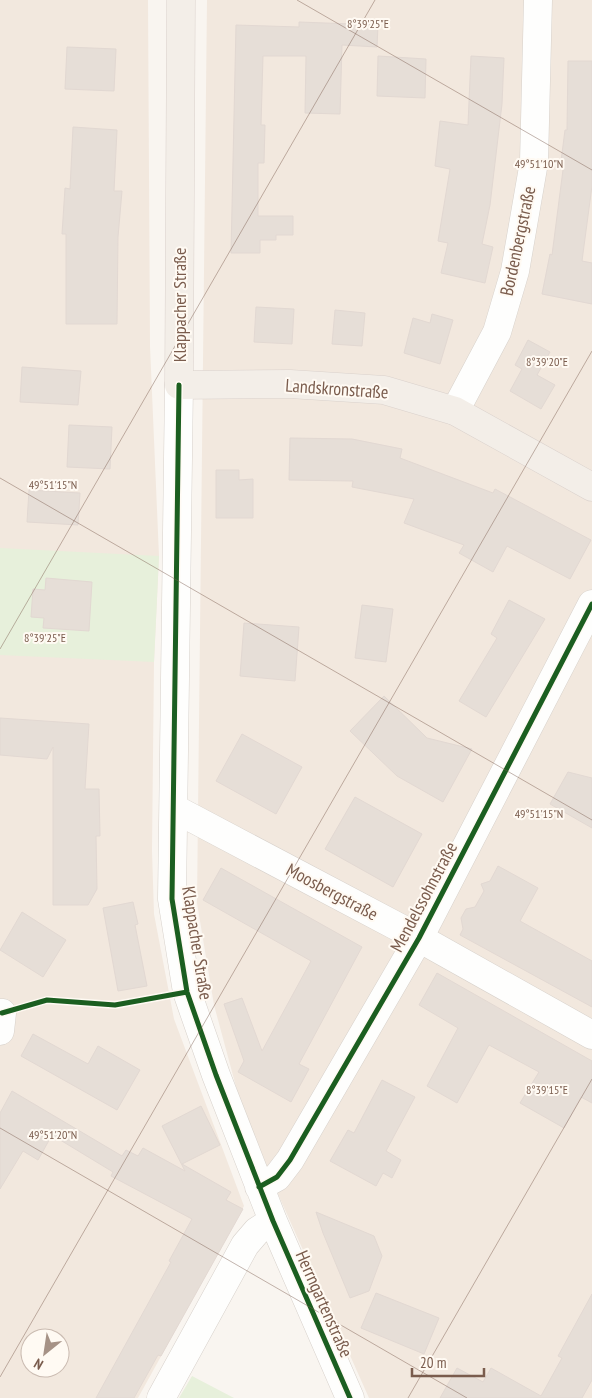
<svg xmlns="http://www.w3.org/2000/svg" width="592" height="1398" font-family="'PT Sans Narrow',sans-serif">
<rect width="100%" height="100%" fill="#f9f5f0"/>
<!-- residential -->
<path fill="#f2e8de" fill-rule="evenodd" d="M0,0H148L150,346L159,556L154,662L152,851L154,914L174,1019L244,1206L138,1398H0ZM30,1338H60V1368H30Z
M207,0H592V1398H369L245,1120L214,1005L197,903Z"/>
<!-- green -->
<path fill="#e7f0db" d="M0,548L159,556L154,662L0,655Z
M192,1376L234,1398H179Z"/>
<!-- building -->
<path fill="#e6ded7" stroke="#e2d8d2" d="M299,22L378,25L377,47L342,45L340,114L305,113L306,56H263L261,125H265L264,163H258V216H293V235H276V240H260V253H231L236,25L299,27Z
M67,47L116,49L114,91L65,89Z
M378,56L426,59L425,98L377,96Z
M471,56L504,58L502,104L490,205L482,244L493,247L485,283L441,273L448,243L438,241L450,169L435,166L440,121L468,125Z
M568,61H592V186L582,261L592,263V304L542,294L550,254L552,255L564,162L561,161L565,130H567Z
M73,127L117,130L114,191H122L118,237L117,324H66V234H62L65,188L70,189Z
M256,307L294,309L292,344L254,342Z
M335,310L365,313L362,346L332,344Z
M432,314L453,320L440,364L404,353L413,318L430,323Z
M528,340L550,352L537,375L555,385L541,409L510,391L522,369L515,365Z
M22,367L81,371L78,405L20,402Z
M69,425L112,427L110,469L67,467Z
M290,438L352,439L402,449L400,458L493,493L495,489L591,540L570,579L507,546L493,572L459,553L464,545L404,523L414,499L352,487L353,481L289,480Z
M216,470H239V480L253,479V518H216Z
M29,490L80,493L78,525L27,522Z
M46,578L92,582L89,631L43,628L44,618L31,617L33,589L45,590Z
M509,600L545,619L486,717L459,701L497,638L491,634Z
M362,605L393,609L386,662L355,658Z
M244,623L299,627L295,681L240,676Z
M384,696L427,738L472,749L443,802L397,776L350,731Z
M0,718L89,724L85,789H99L100,836H96L97,889L88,905H53V747L47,759L0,755Z
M242,734L302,767L276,814L216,781Z
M568,772L592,778V828L550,804Z
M355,797L422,834L393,887L325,849Z
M498,866L538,888L520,921L592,961V1007L460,935L463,929L461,918L466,909L475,907L484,891L481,884L490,881Z
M221,868L362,947L299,1064L309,1069L291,1102L238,1072L244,1061L224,1004L242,998L262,1051L311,961L203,900Z
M133,902L138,924L135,925L147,986L118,991L103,908Z
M22,912L66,940L43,977L0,950Z
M437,973L592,1061V1103L581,1097L564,1128L520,1103L539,1072L489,1045L457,1103L427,1086L458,1028L419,1005Z
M33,1034L88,1064L98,1046L140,1070L117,1110L21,1056Z
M382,1080L415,1097L386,1151L401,1160L392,1178L383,1173L376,1186L330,1161L348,1130L354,1133Z
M12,1091L122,1156L126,1150L138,1156L143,1148L185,1171L162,1126L201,1106L220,1145L182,1164L231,1192L226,1200L243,1209L161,1356L158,1355L134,1398H96L171,1262L169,1261L192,1219L111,1176L113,1172L52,1135L38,1160L23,1151L0,1189V1113Z
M316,1212L374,1236L382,1256L369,1291L350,1298L323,1233Z
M376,1293L439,1318L424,1354L361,1328Z
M592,1294V1380L582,1398H440L457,1368L483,1382L491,1368L541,1396L562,1358L558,1356Z"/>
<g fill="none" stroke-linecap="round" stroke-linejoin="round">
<!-- minor casing -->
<g stroke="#d7d1cb" stroke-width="29">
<path id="minor" d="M179,385L172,899L187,992L216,1075L273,1221L350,1398
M455,411L497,332L515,271L534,162L538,0
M175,809L419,938L592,1035
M0,1031L2,1013
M259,1187L277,1177L290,1160L419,938L592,604
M161,1398L245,1245L257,1231L273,1221"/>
</g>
<!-- major casing -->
<g stroke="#dad1cc" stroke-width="29">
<path id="major" d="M181,0L179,385L290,384L384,390L455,411L592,487"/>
</g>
<!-- minor -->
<use href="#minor" stroke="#fefefd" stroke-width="28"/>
<!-- major -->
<use href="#major" stroke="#f3eee8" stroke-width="28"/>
<!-- cycleway casing -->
<g stroke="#fffaf3" stroke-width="8">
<path id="cycleway" d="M179,385L172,899L187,992L216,1075L273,1221L350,1398
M2,1013L47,1000L115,1005L187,992
M259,1187L277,1177L290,1160L419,938L592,604"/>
</g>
<!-- cycleway -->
<use href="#cycleway" stroke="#1b5e20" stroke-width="5"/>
</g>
<!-- ticks -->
<path fill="none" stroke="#7a5c4d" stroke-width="1" stroke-opacity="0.45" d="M297,0L592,170M0,478L592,820M0,649L375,0M0,1128L467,1398M0,1377L592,351M408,1398L592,1079"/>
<g text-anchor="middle" stroke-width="4" stroke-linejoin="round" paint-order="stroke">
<!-- street labels -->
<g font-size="18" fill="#7a5c4d" stroke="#fffaf3">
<text transform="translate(518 241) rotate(-78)" y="6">Bordenbergstraße</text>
<text transform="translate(180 305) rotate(-90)" y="6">Klappacher Straße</text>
<text transform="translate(337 389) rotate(4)" y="6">Landskronstraße</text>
<text transform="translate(332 892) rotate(28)" y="6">Moosbergstraße</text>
<text transform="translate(424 897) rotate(-62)" y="6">Mendelssohnstraße</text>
<text transform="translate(197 943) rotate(81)" y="6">Klappacher Straße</text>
<text transform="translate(324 1304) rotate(66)" y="6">Herrngartenstraße</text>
</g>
</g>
<g font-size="12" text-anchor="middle" fill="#7a5c4d" stroke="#fffaf3" stroke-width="4" stroke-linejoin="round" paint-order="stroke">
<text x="368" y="28">8°39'25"E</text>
<text x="539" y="168">49°51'10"N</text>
<text x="547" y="366">8°39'20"E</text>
<text x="53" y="489">49°51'15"N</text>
<text x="45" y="642">8°39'25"E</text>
<text x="539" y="818">49°51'15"N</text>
<text x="547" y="1094">8°39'15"E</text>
<text x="53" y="1139">49°51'20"N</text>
</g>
<!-- north arrow -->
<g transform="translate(45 1353) rotate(210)"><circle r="24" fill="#fffaf3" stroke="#cabbb1"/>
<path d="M0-4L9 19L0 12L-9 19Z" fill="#a69286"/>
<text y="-8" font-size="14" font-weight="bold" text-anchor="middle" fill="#7a5c4d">N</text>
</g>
<!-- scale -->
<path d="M412 1368v8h72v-8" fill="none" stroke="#7a5c4d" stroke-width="2.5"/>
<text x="420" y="1368" font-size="15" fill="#7a5c4d" stroke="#fffaf3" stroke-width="4" paint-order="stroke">20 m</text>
</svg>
